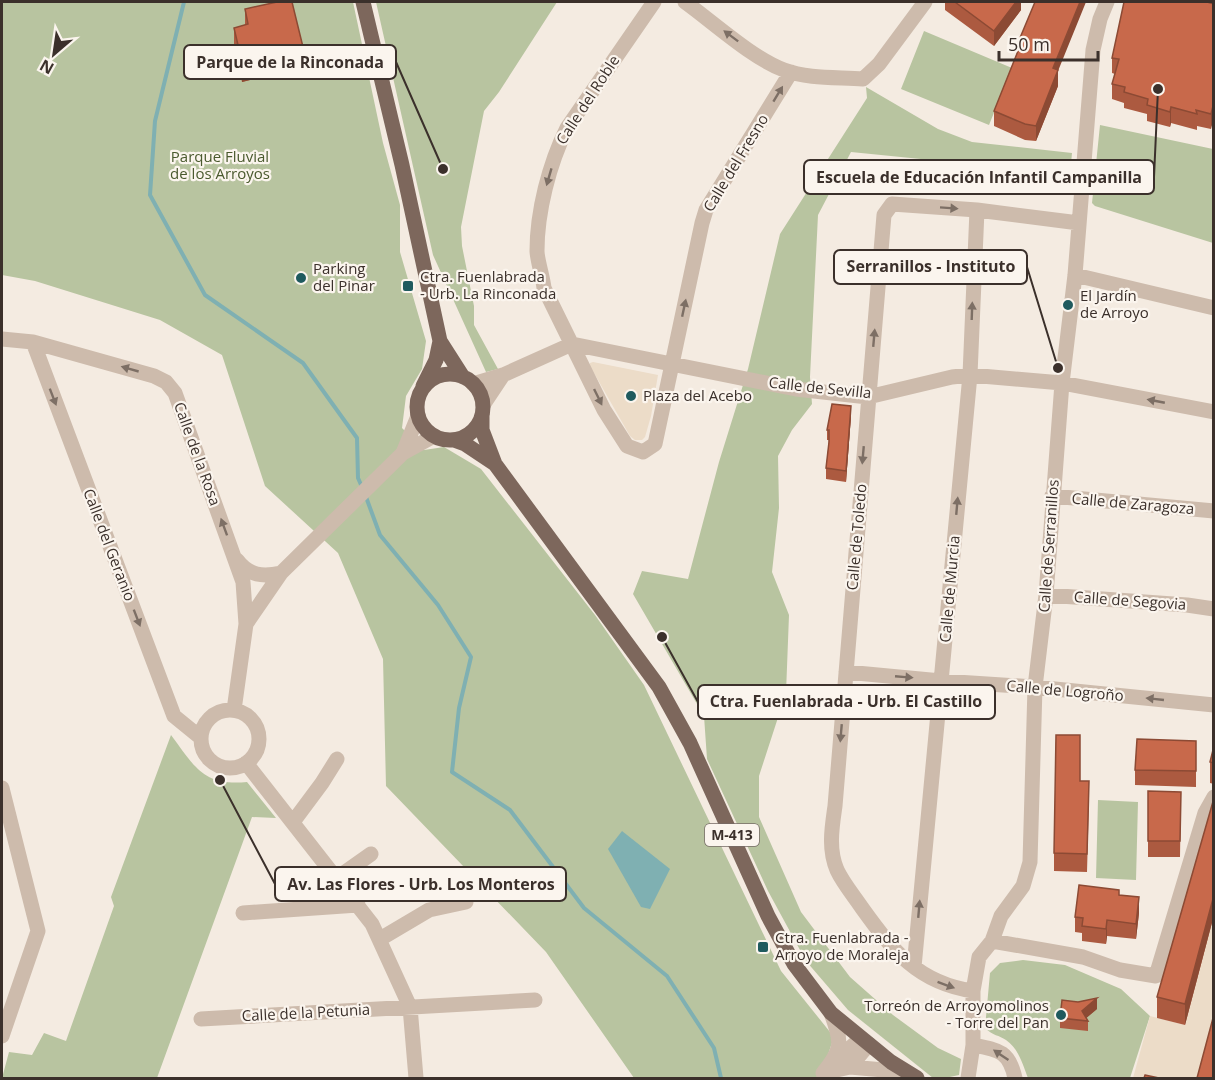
<svg xmlns="http://www.w3.org/2000/svg" width="1215" height="1080" font-family="'Open Sans',sans-serif">
<rect width="100%" height="100%" fill="#f4ebe1"/>
<!-- green -->
<path fill="#b8c4a0" d="M2,2H353L383,143L400,205V252L426,341L422,369L406,396L402,428L424,450L444,447L481,469L595,615L644,685L781,971L834,1037L820,1078H634L546,952L386,786L383,659L338,553L265,486L222,355L160,320L35,281L2,275Z
M376,2H557L499,92L484,111L461,227L462,246L474,306V325L498,369L486,372L433,255Z
M924,31L1012,68L989,125L901,89Z
M866,87L938,129L972,142L1072,153L1070,174L851,152L818,215L810,377L812,404L792,430L778,456L779,508L772,572L789,615L786,693L759,776V817L801,912L850,977L893,1015L938,1048L961,1059L959,1075L945,1078H933L848,1010L806,961L768,891L707,759L704,716L633,594L642,571L688,579L719,462L748,369L780,234L867,98Z
M1100,125L1213,149V243L1095,206L1092,203Z
M171,735C195,767 203,786 247,782L276,818L252,817L157,1078H2L9,1052L32,1055L44,1033L66,1041L114,906L111,897Z
M1098,800L1138,802L1136,880L1096,878Z
M1023,960L1065,965L1121,989L1150,1016L1130,1078H1028C1023,1065 1019,1049 1006,1040C999,1035 993,1036 985,1028L990,973L1000,963Z"/>
<!-- plaza -->
<path fill="#ecdcc8" d="M593,362L658,375L651,416L645,437L642,440H635L630,436L590,366V363Z
M1213,915V1035L1202,1078H1133L1150,1016L1185,1025Z"/>
<!-- water -->
<path fill="#7fb0b2" d="M622,831L670,869L650,909L641,907L608,849Z"/>
<g fill="none" stroke-linecap="round" stroke-linejoin="round">
<!-- stream -->
<path stroke="#7fb0b2" stroke-width="4" d="M184,2L155,121L150,195L205,295L303,363L357,438L358,478L362,487
M366,497L380,535L438,605L471,657L459,708L452,772L510,810L584,908L667,976L714,1048L721,1078"/>
<!-- minor -->
<path stroke="#cdbbac" stroke-width="15" d="M654,2L567,128C549,164 537,212 537,251C537,259 543,278 544,288L604,410L627,446L643,452L655,444L702,223L706,210L791,72
M685,2C714,23 752,58 784,70C808,79 838,77 863,79L879,64L925,2
M1075,275L1214,308
M2,339L33,342L154,376L166,382L175,393L243,582L246,624
M33,342L174,716L201,738
M473,384L503,375L572,344L796,389L868,397L952,377L970,375L1062,383L1214,412
M483,405L503,375
M403,453L418,416
M1052,496L1214,511
M237,560C249,576 263,577 281,573
M1046,595L1187,605L1214,609
M846,672L941,681L1035,687L1214,705
M234,710L246,624L281,573L403,453L434,436
M201 739a29 29 0 1 1 58 0a29 29 0 1 1-58 0Z
M246,763L372,924L410,1007L416,1078
M2,788L38,931L2,1036
M293,822L322,783L337,759
M337,878L371,854
M243,913L358,905
M380,939L429,910L466,902
M992,941L1083,957L1120,970L1156,976L1205,813L1214,797
M914,967L970,375L977,210
M973,991C918,983 893,951 862,908C854,896 843,883 837,870C828,849 832,827 835,806L884,215L892,204L977,210L1079,223
M201,1019L535,1000
M973,1045C999,1050 1009,1051 1015,1078
M836,1061L861,1038
M850,1067L869,1044
M823,1073L850,1067L906,1072
M823,1073C843,1049 842,1042 831,1013
M968,1078L973,1045V991L979,957L992,941L1001,916L1023,886L1030,862L1035,687L1046,595L1062,383L1075,275L1093,50L1100,19L1107,2"/>
<!-- major -->
<path stroke="#7d675c" stroke-width="15" d="M363,2L402,165L440,341L463,377
M417 407a33 33 0 1 1 66 0a33 33 0 1 1-66 0Z
M423,386L436,360L440,341
M482,416V430L495,464L659,687L690,743L768,916L794,964L831,1013L891,1062L917,1078
M454,440L465,444L495,464"/>
</g>
<!-- wall -->
<path fill="#ac5a40" d="M945,2H1021V10L994,46L945,10Z
M1214,4L1211,129L1197,126V130L1171,123L1170,127L1147,121V114L1124,108V103L1112,99V84L1115,74L1112,73V58Z
M245,9L303,67L242,82L234,49V28L245,25Z
M1017,45L1058,71V86L1036,141L1025,140L994,126V111L1017,53Z
M851,416L846,482L826,479V468L829,440H827V430Z
M1196,741V787L1135,785V770Z
M1214,746V784L1210,783V762Z
M1080,781L1089,799L1087,872L1054,871V853Z
M1148,791L1181,792L1180,857H1148Z
M1214,798V915L1185,1025L1157,1018V997Z
M1119,895L1139,913L1136,939L1107,936L1106,944L1082,941V933L1075,932V917Z
M1097,1009L1086,1018L1088,1021V1031L1060,1028V1018Z"/>
<!-- shaded-wall -->
<path fill="#8c4a34" d="M1016,2H1021V10L994,46V31Z
M1080,2H1086L1058,71V86L1036,141V126L1053,68Z
M303,47V67L242,82V62Z
M1214,102V117L1211,129V114Z
M1171,107V123L1170,127V112Z
M851,406V416L846,482V471Z
M1214,895V915L1185,1025V1004Z
M1139,897V913L1136,939V924Z
M1107,920V936L1106,944V929Z
M1097,998V1009L1084,1020L1082,1011Z"/>
<!-- building -->
<path fill="#c8694b" stroke="#8c4a34" stroke-width="1.5" d="M277,2H292L303,47L242,62L234,28L248,24L245,9Z
M955,2H1016L994,31Z
M1035,2H1080L1053,68L1058,70L1036,126L1025,124L994,111L1020,46L1017,45Z
M1124,2H1207L1214,4V102L1211,114L1196,110L1197,114L1171,107L1170,112L1147,105L1148,99L1124,92L1125,87L1112,84L1119,59L1112,58Z
M832,404L851,406L846,471L826,468L829,442V430H827Z
M1056,735H1080V781H1089L1087,854L1054,853Z
M1137,739L1196,741V771L1135,770Z
M1214,746V763L1210,762Z
M1148,791L1181,792L1180,841H1148Z
M1214,798V895L1185,1004L1157,997Z
M1079,885L1119,890V895L1139,897L1136,924L1107,920L1106,929L1082,926L1083,918L1075,917Z
M1097,998L1082,1011L1088,1021L1060,1018L1062,1000L1078,1002Z
M1214,1018V1078H1197L1213,1018Z
M1145,1075L1159,1078H1144Z"/>
<!-- one-way arrows -->
<defs><path id="oneway-solid" d="M-6-.8H1V-3.2L6.5 0L1 3.2V.8H-6Z" transform="scale(1.5)"/></defs>
<g fill="#7d6f65">
<use href="#oneway-solid" transform="translate(731 36) rotate(-143)"/>
<use href="#oneway-solid" transform="translate(778 94) rotate(-59)"/>
<use href="#oneway-solid" transform="translate(549 177) rotate(106)"/>
<use href="#oneway-solid" transform="translate(949 208) rotate(4)"/>
<use href="#oneway-solid" transform="translate(684 308) rotate(-78)"/>
<use href="#oneway-solid" transform="translate(972 311) rotate(-88)"/>
<use href="#oneway-solid" transform="translate(874 338) rotate(-85)"/>
<use href="#oneway-solid" transform="translate(130 369) rotate(-164)"/>
<use href="#oneway-solid" transform="translate(53 397) rotate(69)"/>
<use href="#oneway-solid" transform="translate(598 397) rotate(64)"/>
<use href="#oneway-solid" transform="translate(1156 401) rotate(-169)"/>
<use href="#oneway-solid" transform="translate(863 455) rotate(95)"/>
<use href="#oneway-solid" transform="translate(957 506) rotate(-85)"/>
<use href="#oneway-solid" transform="translate(224 527) rotate(-110)"/>
<use href="#oneway-solid" transform="translate(137 618) rotate(69)"/>
<use href="#oneway-solid" transform="translate(904 677) rotate(5)"/>
<use href="#oneway-solid" transform="translate(1155 699) rotate(-174)"/>
<use href="#oneway-solid" transform="translate(841 733) rotate(95)"/>
<use href="#oneway-solid" transform="translate(919 909) rotate(-85)"/>
<use href="#oneway-solid" transform="translate(946 985) rotate(20)"/>
<use href="#oneway-solid" transform="translate(1001 1055) rotate(-146)"/>
</g>
<!-- markers -->
<g fill="#1f5a5e" stroke="#fbf5ee" stroke-width="2">
<circle cx="301" cy="278" r="6"/>
<rect x="402" y="280" width="12" height="12" rx="3"/>
<circle cx="1068" cy="305" r="6"/>
<circle cx="631" cy="396" r="6"/>
<rect x="757" y="941" width="12" height="12" rx="3"/>
<circle cx="1061" cy="1015" r="6"/>
</g>
<g text-anchor="middle" stroke-width="4.5" stroke-linejoin="round" paint-order="stroke">
<!-- shield labels -->
<rect fill="#fbf5ee" stroke="#756b66" stroke-width="1.5" x="705" y="824" width="54" height="22" rx="4.5"/>
<g font-size="14" font-weight="bold" fill="#3b302b">
<text x="732" y="840">M-413</text>
</g>
<!-- street labels -->
<g font-size="15" fill="#3b302b" stroke="#fbf5ee">
<text transform="translate(588 100) rotate(-57)" y="5">Calle del Roble</text>
<text transform="translate(736 163) rotate(-59)" y="5">Calle del Fresno</text>
<text transform="translate(820 388) rotate(6)" y="5">Calle de Sevilla</text>
<text transform="translate(197 454) rotate(70)" y="5">Calle de la Rosa</text>
<text transform="translate(1133 504) rotate(5)" y="5">Calle de Zaragoza</text>
<text transform="translate(857 537) rotate(-85)" y="5">Calle de Toledo</text>
<text transform="translate(109 545) rotate(69)" y="5">Calle del Geranio</text>
<text transform="translate(1049 546) rotate(-86)" y="5">Calle de Serranillos</text>
<text transform="translate(950 589) rotate(-85)" y="5">Calle de Murcia</text>
<text transform="translate(1130 601) rotate(4)" y="5">Calle de Segovia</text>
<text transform="translate(1065 691) rotate(5)" y="5">Calle de Logroño</text>
<text transform="translate(306 1013) rotate(-3)" y="5">Calle de la Petunia</text>
</g>
<!-- park labels -->
<g font-size="15" fill="#4a5a2e" stroke="#fbf5ee">
<text x="220" y="162">Parque Fluvial<tspan x="220" dy="17">de los Arroyos</tspan></text>
</g>
<!-- poi labels -->
<g font-size="15" fill="#3b302b" stroke="#fbf5ee" text-anchor="start">
<text x="313" y="274">Parking<tspan x="313" dy="17">del Pinar</tspan></text>
<text x="420" y="282">Ctra. Fuenlabrada<tspan x="420" dy="17">- Urb. La Rinconada</tspan></text>
<text x="1080" y="301">El Jardín<tspan x="1080" dy="17">de Arroyo</tspan></text>
<text x="643" y="401">Plaza del Acebo</text>
<text x="775" y="943">Ctra. Fuenlabrada -<tspan x="775" dy="17">Arroyo de Moraleja</tspan></text>
<text x="1049" y="1011" text-anchor="end">Torreón de Arroyomolinos<tspan x="1049" dy="17">- Torre del Pan</tspan></text>
</g>
</g>
<!-- callouts -->
<path fill="none" stroke="#3b302b" stroke-width="2" d="M443 169L396 62M1158 89L1154 177M1058 368L1027 267M662 637L698 702M220 780L275 884"/>
<g fill="#3b302b" stroke="#fbf5ee" stroke-width="2">
<circle cx="443" cy="169" r="6"/>
<circle cx="1158" cy="89" r="6"/>
<circle cx="1058" cy="368" r="6"/>
<circle cx="662" cy="637" r="6"/>
<circle cx="220" cy="780" r="6"/>
</g>
<g fill="#fbf5ee" stroke="#3b302b" stroke-width="2">
<rect x="184" y="45" width="212" height="34" rx="6"/>
<rect x="804" y="160" width="350" height="34" rx="6"/>
<rect x="834" y="250" width="193" height="34" rx="6"/>
<rect x="698" y="685" width="297" height="34" rx="6"/>
<rect x="275" y="867" width="291" height="34" rx="6"/>
</g>
<g font-size="16" text-anchor="middle" font-weight="bold" fill="#3b302b">
<text x="290" y="68">Parque de la Rinconada</text>
<text x="979" y="183">Escuela de Educación Infantil Campanilla</text>
<text x="931" y="272">Serranillos - Instituto</text>
<text x="846" y="707">Ctra. Fuenlabrada - Urb. El Castillo</text>
<text x="421" y="890">Av. Las Flores - Urb. Los Monteros</text>
</g>
<!-- border -->
<rect width="1215" height="1080" fill="none" stroke="#3b302b" stroke-width="6"/>
<!-- north arrow -->
<g transform="translate(54 54) rotate(209)" stroke="#fbf5ee" stroke-width="4.5" paint-order="stroke">
<path d="M0-4.5L10 22L0 15L-10 22Z" fill="#3b302b"/>
<text y="-9" font-size="16" font-weight="bold" text-anchor="middle" fill="#3b302b">N</text>
</g>
<!-- scale -->
<path d="M999 51v9h99v-9" fill="none" stroke="#3b302b" stroke-width="3"/>
<text x="1008" y="51" font-size="18" fill="#3b302b" stroke="#fbf5ee" stroke-width="4.5" paint-order="stroke">50 m</text>
</svg>
